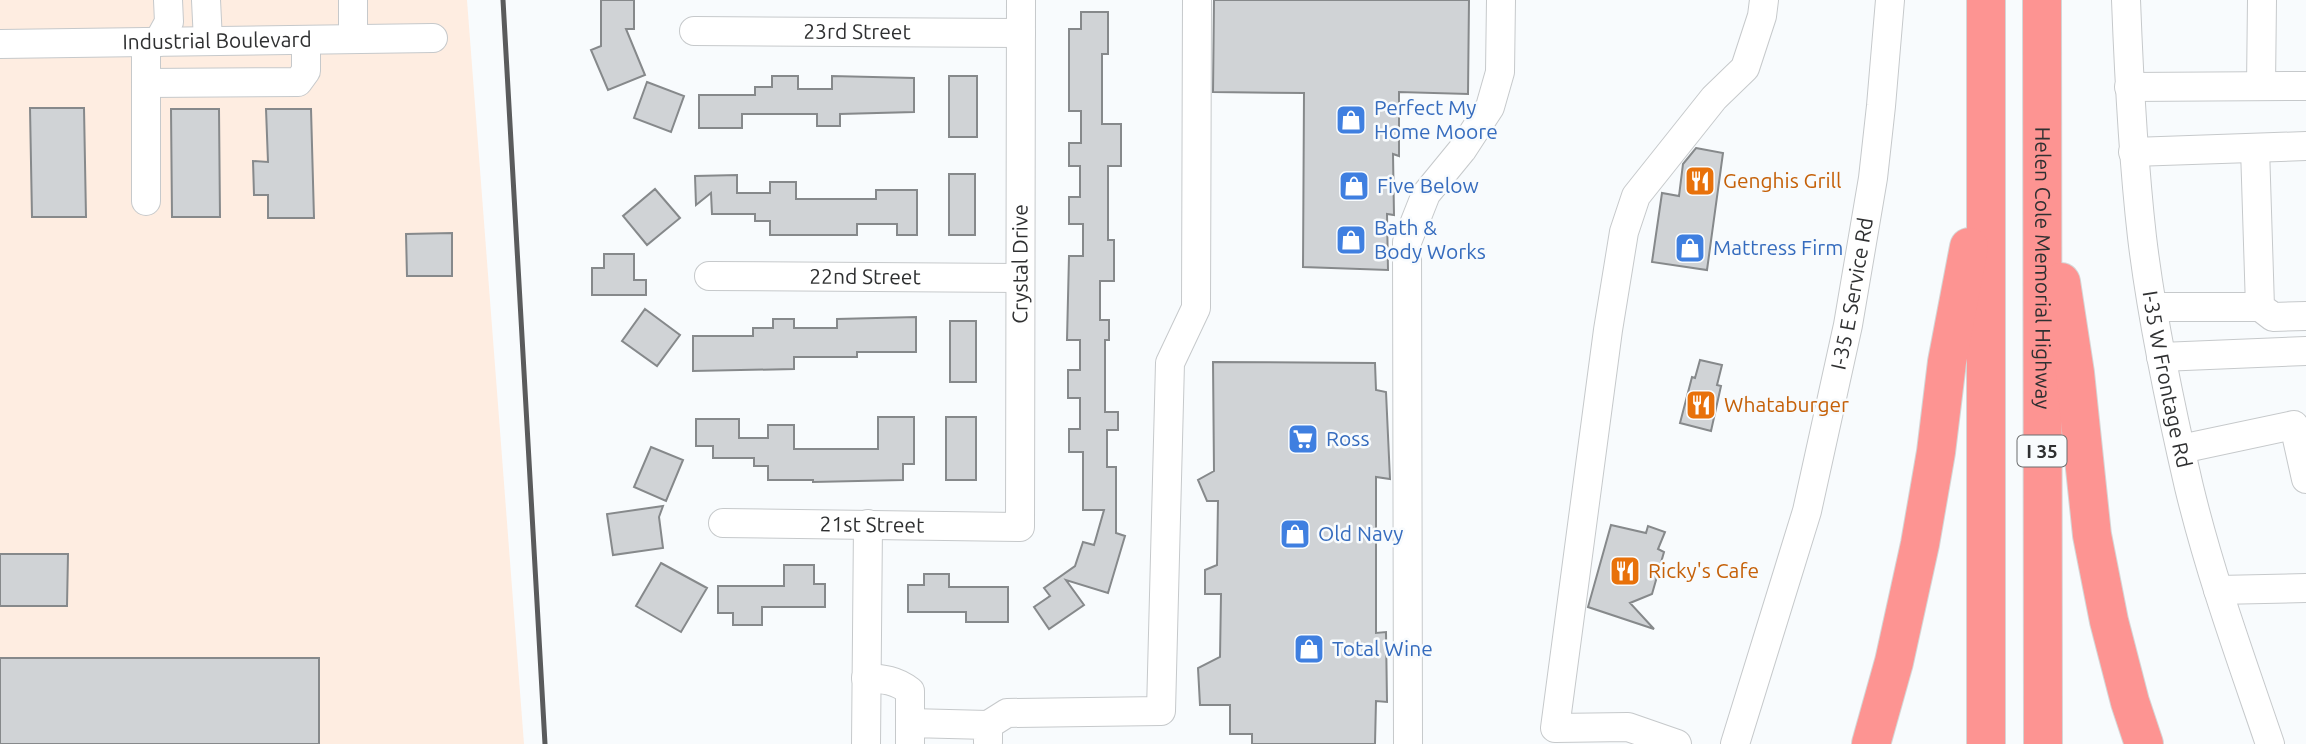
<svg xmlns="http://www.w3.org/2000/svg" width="2306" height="744" font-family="Ubuntu,sans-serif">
<rect width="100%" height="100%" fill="#f8fbfd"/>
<!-- industrial -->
<path fill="#feede1" d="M0,0H467L524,744H0Z"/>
<!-- building -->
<path fill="#d0d3d6" stroke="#86898b" stroke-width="2" d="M601,0H634V29H626L645,75L608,90L591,50L601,46Z
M1214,0H1469L1468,94L1399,92V156L1393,154L1394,215L1387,214L1388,270L1303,267L1304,93L1213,92Z
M1081,12H1108V54H1102V124H1121V166H1108V240H1114V281H1100V320H1109V340H1105V412H1118V430H1107V467H1116V533L1125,536L1108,593L1066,580L1084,605L1049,629L1034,607L1050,596L1044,588L1075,566L1083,542L1094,545L1104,510H1083V452H1069V429H1080V398H1068V370H1080V340H1067L1069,256H1083V224H1069V197H1080V166H1069V143H1081V111H1069V29H1081Z
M772,76H798V89H832V76L914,78V112L840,114V126H817V114H742V128H699V95H755V87H772Z
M949,76H977V137H949Z
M647,82L684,96L671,132L634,118Z
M30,108H84L86,217H32Z
M171,109H219L220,217H172Z
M266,109H311L314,218H268V195H254L253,161L268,162Z
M1696,148L1723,153L1707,270L1652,262L1662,193L1679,196L1683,164Z
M949,174H975V235H949Z
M737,175V193H770V182H796V199H876V190H917V235H897V224H857V235H770V221H755V214H712L711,193L696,205L695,176Z
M655,189L680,218L647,245L623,216Z
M452,233V276H407L406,234Z
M604,254H634V280H646V295H592V268H604Z
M645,309L680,335L657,366L622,341Z
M916,317V352H857V357H794V369L693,371V336H753V328H773V319H794V328H837V319Z
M950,321H976V382H950Z
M1700,360L1722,365L1717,385L1721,386L1711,431L1680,423L1692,377L1695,378Z
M1213,362L1375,363L1376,390L1386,392L1390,479L1376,477V633L1386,632L1387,702L1376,701L1375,744H1252V734H1230V705H1200L1198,668L1220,657L1221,594H1205V570L1217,565L1218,501H1207L1198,480L1214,471Z
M878,417H914V464H903V480L813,482V480H768V466H754V458H713V446H696V419H739V438H768V425H794V449H878Z
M946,417H976V480H946Z
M651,447L683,460L666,501L634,487Z
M663,506L659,517L663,548L613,555L607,514Z
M1611,525L1646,533L1648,526L1665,532L1658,549L1664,552L1652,594L1630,603L1654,629L1588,607Z
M0,554H68L67,606H0Z
M661,563L707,588L681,632L636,606Z
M784,565H814V584H825V607H762V625H733V613H718V586H784Z
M924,574H949V587H1008V622H966V612H908V585H924Z
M0,658H319V744H0Z"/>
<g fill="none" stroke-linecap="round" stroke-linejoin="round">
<!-- minor casing -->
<g stroke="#c6c9cb" stroke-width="30">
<g id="minor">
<path d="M206,0L208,41"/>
<path d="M353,0V39"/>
<path id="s1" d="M2126,0C2129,79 2133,158 2142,237C2152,321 2170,405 2189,487C2210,574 2241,659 2270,744"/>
<path id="s2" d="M694,31L1021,33"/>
<path d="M146,42V201"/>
<path d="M158,42L169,22L168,0"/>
<path id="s3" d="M0,44L433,38"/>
<path d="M146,83L298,82L306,71V40"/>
<path d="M2261,86L2262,0"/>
<path d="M2129,87L2306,86"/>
<path d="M2255,148L2260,307L2273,317L2306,316"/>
<path d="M2133,152L2306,146"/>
<path id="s4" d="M709,276L1020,278"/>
<path d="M2153,307H2260"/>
<path d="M2161,357L2306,351"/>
<path d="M2181,449L2294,425L2306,479"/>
<path id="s5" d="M723,523L1020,527L1021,0"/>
<path d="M2218,590L2306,588"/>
<path d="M866,678C884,679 896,680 910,691V723"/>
<path d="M988,725L1007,713L1161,711L1170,363L1196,308L1197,0"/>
<path d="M866,744L868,524"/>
<path d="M910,744V723L988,725V742"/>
<path d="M1408,744L1407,242L1426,194L1462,150L1490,107L1500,72L1501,0"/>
<path d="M1677,744L1628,727L1555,728L1608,330L1624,232L1636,196L1714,98L1745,68L1762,16L1764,0"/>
<path id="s6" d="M1735,744L1807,511L1848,325L1873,178L1881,106L1890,0"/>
</g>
</g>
<!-- highway casing -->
<g stroke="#d5d6d6" stroke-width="40">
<g id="highway">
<path d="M1986,0V744"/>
<path id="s7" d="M2042,0L2043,744"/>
<path d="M2061,282L2075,373L2092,535L2109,621L2130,702L2144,744"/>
<path d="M1871,744L1894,662L1920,544L1936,452L1947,362L1969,247"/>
</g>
</g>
<!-- minor -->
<use href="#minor" stroke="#fff" stroke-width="28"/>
<!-- highway -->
<use href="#highway" stroke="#fd9492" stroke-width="38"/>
<!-- rail -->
<path stroke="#5a5b5c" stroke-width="5" d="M503,0L545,744"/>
</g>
<!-- icons -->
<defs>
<g id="shop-square" transform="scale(1.575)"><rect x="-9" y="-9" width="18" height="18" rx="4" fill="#3f7fe0" stroke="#f8fbfd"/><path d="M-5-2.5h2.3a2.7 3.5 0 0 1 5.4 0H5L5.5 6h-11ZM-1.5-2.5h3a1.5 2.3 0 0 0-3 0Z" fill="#fff"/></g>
<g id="restaurant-square" transform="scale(1.575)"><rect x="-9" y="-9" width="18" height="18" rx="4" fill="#e8710a" stroke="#f8fbfd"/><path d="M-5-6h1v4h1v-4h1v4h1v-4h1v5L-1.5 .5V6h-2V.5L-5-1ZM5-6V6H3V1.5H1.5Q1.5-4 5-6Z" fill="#fff"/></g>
<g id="supermarket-square" transform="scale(1.575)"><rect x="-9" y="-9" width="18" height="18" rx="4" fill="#3f7fe0" stroke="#f8fbfd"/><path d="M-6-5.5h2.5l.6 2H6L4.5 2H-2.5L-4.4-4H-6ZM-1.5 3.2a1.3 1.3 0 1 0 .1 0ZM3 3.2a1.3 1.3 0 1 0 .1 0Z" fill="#fff"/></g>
</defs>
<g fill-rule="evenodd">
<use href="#shop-square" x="1351" y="120"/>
<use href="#restaurant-square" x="1700" y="181"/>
<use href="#shop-square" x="1354" y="186"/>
<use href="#shop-square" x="1351" y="240"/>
<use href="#shop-square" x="1690" y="248"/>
<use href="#restaurant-square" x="1701" y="405"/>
<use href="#supermarket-square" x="1303" y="439"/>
<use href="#shop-square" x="1295" y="534"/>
<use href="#restaurant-square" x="1625" y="571"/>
<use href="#shop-square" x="1309" y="649"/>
</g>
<g text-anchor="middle" stroke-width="5" stroke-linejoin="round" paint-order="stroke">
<!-- shield labels -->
<rect fill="#f8fbfd" stroke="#6b6d6e" stroke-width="2" x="2017.5" y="435.5" width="49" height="31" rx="5"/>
<g font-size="19" font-weight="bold" fill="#2f3031">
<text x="2042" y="458">I 35</text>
</g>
<!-- street labels -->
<g font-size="21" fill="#2f3031" stroke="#f8fbfd">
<text dy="7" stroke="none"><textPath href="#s2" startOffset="163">23rd Street</textPath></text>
<text dy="7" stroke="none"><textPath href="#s3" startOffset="217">Industrial Boulevard</textPath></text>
<text dy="7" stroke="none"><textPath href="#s5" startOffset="560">Crystal Drive</textPath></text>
<text dy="7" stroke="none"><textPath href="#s7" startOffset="268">Helen Cole Memorial Highway</textPath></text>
<text dy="7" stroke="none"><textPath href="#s4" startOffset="156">22nd Street</textPath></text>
<text dy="7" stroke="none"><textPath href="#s6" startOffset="466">I-35 E Service Rd</textPath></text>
<text dy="7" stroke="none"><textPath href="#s1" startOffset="382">I-35 W Frontage Rd</textPath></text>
<text dy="7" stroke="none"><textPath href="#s5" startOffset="149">21st Street</textPath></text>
</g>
<!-- shop labels -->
<g font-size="21" fill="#366cbe" stroke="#f8fbfd" text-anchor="start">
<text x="1374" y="115">Perfect My<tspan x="1374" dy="24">Home Moore</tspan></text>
<text x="1377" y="193">Five Below</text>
<text x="1374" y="235">Bath &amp;<tspan x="1374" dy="24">Body Works</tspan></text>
<text x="1713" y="255">Mattress Firm</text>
<text x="1326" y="446">Ross</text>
<text x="1318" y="541">Old Navy</text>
<text x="1332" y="656">Total Wine</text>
</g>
<!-- food labels -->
<g font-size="21" fill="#c56008" stroke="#f8fbfd" text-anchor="start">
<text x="1723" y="188">Genghis Grill</text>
<text x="1724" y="412">Whataburger</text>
<text x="1648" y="578">Ricky's Cafe</text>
</g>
</g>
</svg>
